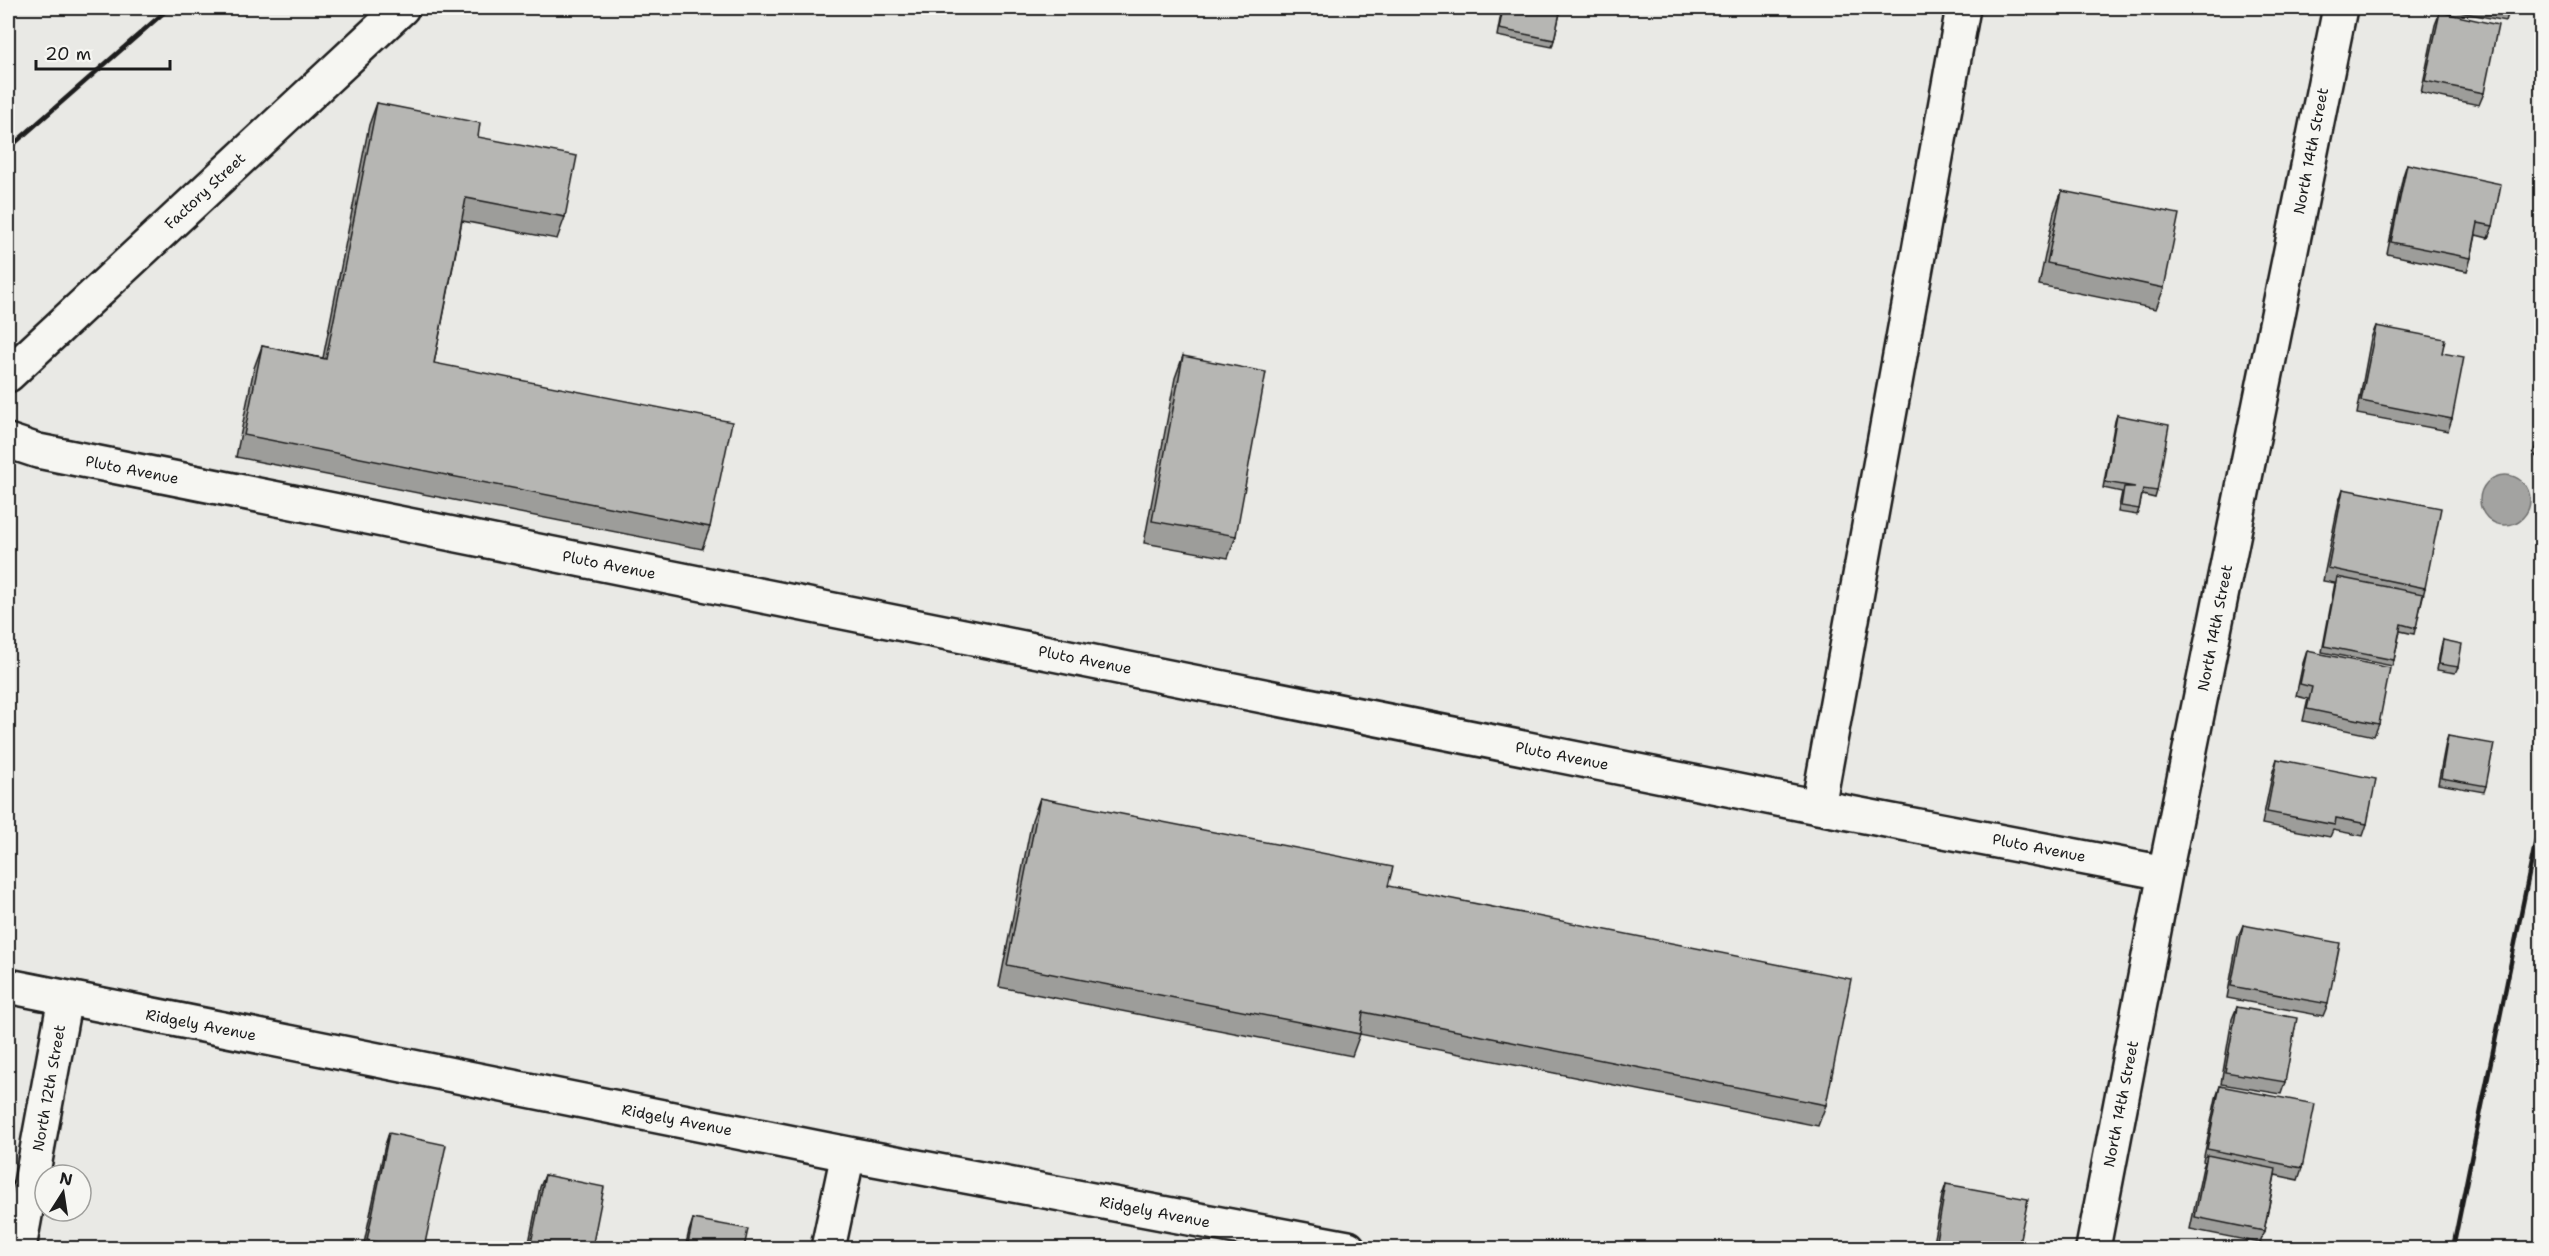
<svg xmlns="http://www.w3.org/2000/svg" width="2549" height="1256" font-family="'Shantell Sans',sans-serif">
<rect width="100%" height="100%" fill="#e9e9e5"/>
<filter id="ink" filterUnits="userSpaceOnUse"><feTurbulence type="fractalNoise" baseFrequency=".0167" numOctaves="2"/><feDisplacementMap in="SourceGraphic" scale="12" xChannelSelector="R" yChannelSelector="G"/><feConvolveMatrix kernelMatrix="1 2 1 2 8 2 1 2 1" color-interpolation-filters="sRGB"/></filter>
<g filter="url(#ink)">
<!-- water -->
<path fill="#a3a3a1" stroke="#6d6d6c" stroke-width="1.5" d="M2480 500a25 25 0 1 1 50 0a25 25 0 1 1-50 0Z"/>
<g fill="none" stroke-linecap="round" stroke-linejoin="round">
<!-- minor casing -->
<g stroke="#1c1c1c" stroke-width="38">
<path id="minor" d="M8,375L402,8
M8,441L38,451L1818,807L2165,873
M1818,807L1963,8
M8,986L848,1154L1348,1248
M19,1248L65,998
M828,1248L848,1154
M2093,1248L2165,873L2340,8"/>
</g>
<!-- minor -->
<use href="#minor" stroke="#f6f6f2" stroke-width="33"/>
<!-- rail -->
<path stroke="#1c1c1c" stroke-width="4.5" d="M8,149L169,8
M2453,1248L2542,810"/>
</g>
<!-- wall -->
<path fill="#9d9d9a" stroke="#1c1c1c" stroke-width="1.5" d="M1502,8H1561L1554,40L1552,47L1497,36Z
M2438,8H2510L2506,21Z
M2440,12L2484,93L2479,105L2421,93L2435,25Z
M377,103L478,137L565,217L557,239L462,221L434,363L710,527L702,549L236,457L254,368L262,346L323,358L369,125Z
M2407,164L2493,226L2488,238L2476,235L2471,258L2467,271L2387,254L2403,176Z
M2062,191L2164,288L2156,309L2039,285L2054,212Z
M2376,326L2442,353L2452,419L2448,431L2357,414L2371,338Z
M1183,356L1236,536L1228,558L1144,543L1175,378Z
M2117,415L2157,491L2155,498L2142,495L2139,509L2137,515L2118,512L2122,492L2103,488L2115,421Z
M2541,442V462L2533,453L2536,446Z
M2343,489L2425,588L2414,634L2400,631L2394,660L2392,666L2322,652L2335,583L2323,581L2339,501Z
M2443,640L2458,667L2455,673L2437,670L2441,647Z
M2307,651L2379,724L2374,736L2303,721L2308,699L2296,696L2303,663Z
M2448,736L2486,786L2484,792L2438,784L2446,742Z
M2277,759L2367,824L2363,836L2333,830L2330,837L2262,824L2273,771Z
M1040,798L1388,886L1826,1105L1818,1126L1360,1034L1352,1056L999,987L1032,820Z
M2243,925L2328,1004L2323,1016L2227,998L2238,937Z
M2237,1007L2285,1082L2281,1094L2221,1084L2232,1019Z
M2220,1086L2302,1168L2298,1180L2275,1175L2264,1231L2260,1243L2190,1229L2203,1167L2205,1162L2203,1161L2216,1098Z
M389,1133L424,1248H363L385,1145Z
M545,1175L592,1248H528L540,1187Z
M1946,1184L2018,1248H1932L1942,1196Z
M693,1219L744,1248H685L689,1231Z"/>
<!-- building -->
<path fill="#b6b6b3" stroke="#1c1c1c" stroke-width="1.5" d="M1503,8H1561L1554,40L1499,29Z
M2440,12L2498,25L2484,93L2425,81Z
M377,103L480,123L478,137L577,156L565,217L466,198L434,363L732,422L710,527L244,435L262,346L326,359Z
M2407,164L2501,184L2493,226L2478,223L2471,258L2391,242Z
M2062,191L2179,214L2164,288L2047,263Z
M2376,326L2445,339L2442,353L2464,357L2452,419L2361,401Z
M1183,356L1266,372L1236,536L1152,521Z
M2117,415L2169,425L2157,491L2143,489L2139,509L2121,506L2124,487H2135L2105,482Z
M2541,442V453L2536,446Z
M2343,489L2441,508L2425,588L2328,568Z
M2337,577L2423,594L2416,628L2401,624L2394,660L2324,646Z
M2443,640L2462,644L2458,667L2439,664Z
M2307,651L2390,668L2379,724L2307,709L2312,687L2300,684Z
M2448,736L2494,744L2486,786L2441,778Z
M2277,759L2376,779L2367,824L2336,818L2335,825L2267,812Z
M1040,798L1393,867L1388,886L1851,979L1826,1105L1363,1012L1360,1034L1007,965Z
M2243,925L2340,943L2328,1004L2231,986Z
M2237,1007L2297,1018L2285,1082L2225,1072Z
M2220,1086L2315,1104L2302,1168L2207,1149Z
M389,1133L446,1145L424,1248H408L367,1240Z
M2207,1155L2276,1169L2264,1231L2195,1217Z
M545,1175L604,1187L592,1248H530Z
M1946,1184L2028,1199L2018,1248H1984L1936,1240Z
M693,1219L748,1229L744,1248H687Z
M2331,1246L2345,1248H2330Z"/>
</g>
<g text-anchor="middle" stroke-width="6" stroke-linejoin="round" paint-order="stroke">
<!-- street labels -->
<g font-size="15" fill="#1c1c1c" stroke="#f6f6f2">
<text transform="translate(2311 151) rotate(-79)" y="5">North 14th Street</text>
<text transform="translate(205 191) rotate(-43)" y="5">Factory Street</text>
<text transform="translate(132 470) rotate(11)" y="5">Pluto Avenue</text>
<text transform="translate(609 565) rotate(11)" y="5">Pluto Avenue</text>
<text transform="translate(2215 628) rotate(-79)" y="5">North 14th Street</text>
<text transform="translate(1085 660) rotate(11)" y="5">Pluto Avenue</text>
<text transform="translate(1562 756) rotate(11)" y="5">Pluto Avenue</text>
<text transform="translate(2039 848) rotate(11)" y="5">Pluto Avenue</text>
<text transform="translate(201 1025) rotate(11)" y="5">Ridgely Avenue</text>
<text transform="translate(49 1088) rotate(-80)" y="5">North 12th Street</text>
<text transform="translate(2121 1104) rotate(-79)" y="5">North 14th Street</text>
<text transform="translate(677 1120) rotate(11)" y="5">Ridgely Avenue</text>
<text transform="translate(1155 1212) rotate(11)" y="5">Ridgely Avenue</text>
</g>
</g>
<!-- margin -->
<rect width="2549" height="1256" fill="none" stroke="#f6f6f2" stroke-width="30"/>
<rect x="15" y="15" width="2519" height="1226" fill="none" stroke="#1c1c1c" stroke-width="2" filter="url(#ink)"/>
<!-- north arrow -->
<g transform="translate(63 1193) rotate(12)"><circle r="28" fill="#f6f6f2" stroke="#9f9f9c" stroke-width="1.5"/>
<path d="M0-4.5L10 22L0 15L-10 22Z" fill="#1c1c1c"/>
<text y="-9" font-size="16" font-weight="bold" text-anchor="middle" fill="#1c1c1c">N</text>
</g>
<!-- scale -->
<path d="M36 60v9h134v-9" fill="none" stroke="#1c1c1c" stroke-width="3"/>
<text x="45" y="60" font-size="18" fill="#1c1c1c" stroke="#f6f6f2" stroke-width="4.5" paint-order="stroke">20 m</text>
</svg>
